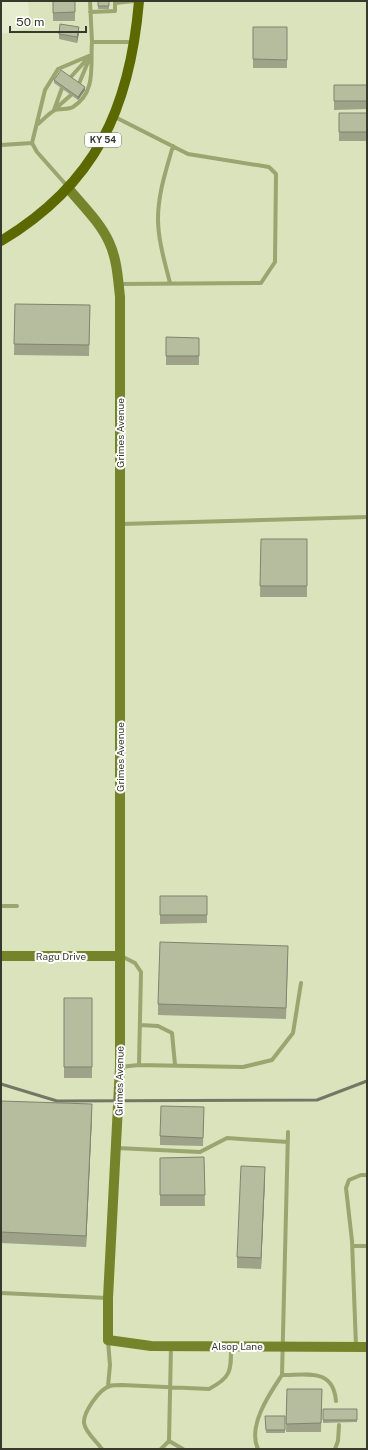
<svg xmlns="http://www.w3.org/2000/svg" width="368" height="1450" font-family="'Public Sans',sans-serif">
<rect width="100%" height="100%" fill="#e6edce"/>
<!-- built -->
<path fill="#dae3bc" d="M28,1H367V1449H1V34L30,28Z"/>
<g fill="none" stroke-linecap="round" stroke-linejoin="round">
<!-- lane -->
<path stroke="#9aa56f" stroke-width="4" d="M90,1L92,42H134
M90,12L115,11V3L134,1
M69,79L88,58
M78,86L90,57
M55,109L71,95
M54,110L62,88
M115,117L188,154L269,167L276,174L275,262L261,283L119,284
M38,124C43,120 49,113 55,110C60,108 68,110 73,107C97,92 90,65 92,42
M1,145L32,143
M68,187L37,152L32,143L45,90L58,69L91,55
M170,283C165,263 158,240 158,219C158,194 166,170 173,146
M121,524L367,517
M1,906H17
M140,1025L158,1026L172,1033L175,1065
M139,1065L243,1067L272,1060L293,1033L301,983
M120,1067L139,1065L141,972L135,963L121,956
M117,1148L200,1152L227,1138L288,1142
M353,1246H367
M1,1293L107,1298
M171,1346L169,1441L183,1449
M356,1346L352,1241L346,1188L349,1180L361,1175H367
M282,1375C308,1375 333,1368 336,1401
M108,1386L110,1365L108,1341
M102,1449C97,1442 85,1432 84,1423C83,1413 99,1389 110,1386C113,1385 118,1385 122,1385L209,1389C232,1377 231,1370 231,1346
M161,1449L169,1441
M258,1449C247,1426 270,1393 282,1375L288,1132
M335,1449L338,1441L339,1425"/>
<!-- secondary -->
<path stroke="#75832a" stroke-width="10" d="M68,188C82,205 100,222 109,242C117,259 118,279 120,297V1067L108,1298V1340L151,1346L367,1347
M1,956H120"/>
<!-- primary -->
<path stroke="#5c6901" stroke-width="10" d="M1,241C96,184 130,108 139,1"/>
<!-- rail -->
<path stroke="#747765" stroke-width="3" d="M1,1084L57,1101L317,1100L367,1081"/>
</g>
<!-- wall -->
<path fill="#9da288" d="M53,1H75V21H53Z
M98,1H109V9H98Z
M253,27H287V68H253Z
M79,33L77,43L59,39V34Z
M54,80L85,90L78,100L54,83Z
M334,85H367V109L334,110Z
M339,113H367V141H339Z
M15,304L90,305L89,356L14,355Z
M166,337L199,338V365H166Z
M261,539H307V597H260Z
M160,896H207V923L160,924Z
M288,957L286,1019L158,1015V1004Z
M64,998H92V1078H64Z
M1,1101L92,1115L86,1247L1,1243Z
M204,1107L203,1146L160,1145V1136Z
M204,1157L205,1206H160V1158Z
M265,1178L261,1269L237,1268V1257Z
M287,1389H322L321,1432H286Z
M323,1409H357V1422L323,1423Z
M265,1416H285V1433H266Z"/>
<!-- shaded-wall -->
<path fill="#7f846f" d="M79,27V33L77,43V37Z
M85,87V90L78,100V97Z
M92,1104V1115L86,1247V1236Z
M265,1167V1178L261,1269V1258Z"/>
<!-- building -->
<path fill="#b6bc9e" stroke="#7f846f" d="M53,1H75V12L53,13Z
M98,1H109V6H98Z
M60,24L79,27L77,37L59,34Z
M253,27H287V60L253,59Z
M61,70L85,87L78,97L54,80Z
M334,85H367V101H334Z
M339,113H367V132H339Z
M15,304L90,305L89,345L14,344Z
M166,337L199,338V356H166Z
M261,539H307V586H260Z
M160,896H207V915H160Z
M160,942L288,946L286,1008L158,1004Z
M64,998H92V1067H64Z
M1,1101L92,1104L86,1236L1,1232Z
M161,1106L204,1107L203,1138L160,1136Z
M204,1157L205,1195H160V1158Z
M241,1166L265,1167L261,1258L237,1257Z
M287,1389H322L321,1423L286,1424Z
M323,1409H357V1420H323Z
M265,1416H285V1430H266Z"/>
<g text-anchor="middle" stroke-width="4" stroke-linejoin="round" paint-order="stroke">
<!-- shield labels -->
<rect fill="#fff" stroke="#73746c" stroke-width="1" x="85" y="133" width="36" height="14" rx="3"/>
<g font-size="9" font-weight="bold" fill="#37392d">
<text x="103" y="143">KY 54</text>
</g>
<!-- street labels -->
<g font-size="10" fill="#37392d" stroke="#fff">
<text transform="translate(120 433) rotate(-90)" y="4">Grimes Avenue</text>
<text transform="translate(120 757) rotate(-90)" y="4">Grimes Avenue</text>
<text x="61" y="960">Ragu Drive</text>
<text transform="translate(119 1081) rotate(-89)" y="4">Grimes Avenue</text>
<text x="237" y="1350">Alsop Lane</text>
</g>
</g>
<!-- border -->
<rect width="368" height="1450" fill="none" stroke="#37392d" stroke-width="4"/>
<!-- scale -->
<path d="M10 26v6h76v-6" fill="none" stroke="#37392d" stroke-width="2"/>
<text x="16" y="26" font-size="12" fill="#37392d" stroke="#ffffff" stroke-width="3" paint-order="stroke">50 m</text>
</svg>
